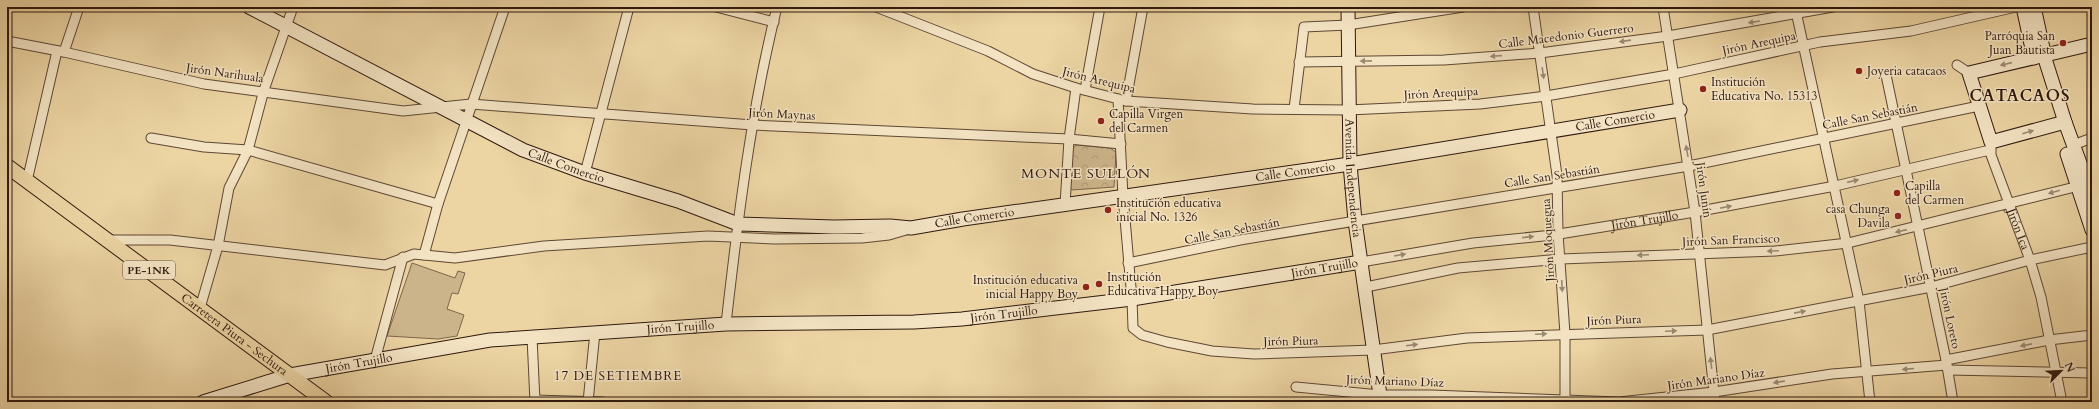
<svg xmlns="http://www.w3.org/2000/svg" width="2099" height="409" font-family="Cardo,serif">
<defs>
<pattern id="forest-crowns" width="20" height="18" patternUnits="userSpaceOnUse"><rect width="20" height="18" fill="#ccb48a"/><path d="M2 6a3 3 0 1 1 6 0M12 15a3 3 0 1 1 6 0" fill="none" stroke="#b09a76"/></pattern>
</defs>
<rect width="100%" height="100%" fill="#ecd4a3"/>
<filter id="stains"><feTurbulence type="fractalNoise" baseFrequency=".005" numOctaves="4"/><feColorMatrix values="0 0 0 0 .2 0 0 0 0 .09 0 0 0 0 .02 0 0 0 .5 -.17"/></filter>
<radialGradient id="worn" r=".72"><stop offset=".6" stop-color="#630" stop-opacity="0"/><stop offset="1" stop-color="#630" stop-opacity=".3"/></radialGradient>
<!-- forest -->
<path fill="url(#forest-crowns)" stroke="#7e664c" d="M1076,145L1110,148L1116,152L1114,187L1072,190L1070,187L1071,151Z"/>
<!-- pitch -->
<path fill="#ccb48a" stroke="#7e664c" d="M412,263L455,278L458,271L465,273L458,294L452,293L447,309L464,315L457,336L438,339L387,336Z"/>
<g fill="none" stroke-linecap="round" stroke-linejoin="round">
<!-- street casing -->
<g stroke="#5e4734" stroke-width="11">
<g id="street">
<path d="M716,7L774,22"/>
<path d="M876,7L988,51L1033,74L1076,88L1126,101L1253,109L1348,110L1480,104L1546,96L1674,74L1820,42L1911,31L2016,7"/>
<path d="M1533,7L1557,175L1558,233L1565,334V402"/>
<path d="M1663,7L1695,212L1715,402"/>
<path d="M1795,7L1859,301L1870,402"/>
<path d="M7,41L64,52L204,84L403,111L471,104L753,125L1069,139L1121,144"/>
<path d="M64,52L79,7"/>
<path d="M1299,62L1444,60L1540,53L1668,36L1833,7"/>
<path d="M1957,65L1969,73"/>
<path d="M1886,75L1946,360L1953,402"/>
<path d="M1085,90L1100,7"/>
<path d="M1118,99L1123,196L1132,299L1133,328L1142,335L1167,342L1212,351L1254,354L1373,350L1467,338L1707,330L1931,287L2030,260L2092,247"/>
<path d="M1126,101L1143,7"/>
<path d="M1294,109L1304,27L1348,25L1463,7"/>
<path d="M151,138L204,147L248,150L438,204"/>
<path id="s1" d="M1991,145V155L2030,260L2041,297L2062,402"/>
<path d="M2073,145L2092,138"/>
<path d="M585,173L629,7"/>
<path d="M27,181L57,51"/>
<path d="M1065,205L1069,139L1076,88"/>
<path d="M108,240H170L385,265L414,254L455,258L544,246L708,236L775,239L862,238L889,235L906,230"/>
<path d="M424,255L438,204L505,7"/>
<path id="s2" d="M1361,262L1473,243L1553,235L1695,212L1835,186L1990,150"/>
<path d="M1128,263L1240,240L1689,166L1979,106"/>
<path d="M1366,287L1458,268L1561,259L1775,251L1848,243L2083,185"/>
<path d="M200,308L218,246L229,188L248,150L264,90L293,7"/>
<path d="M726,324C738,218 751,111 777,7"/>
<path d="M532,337L535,402"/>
<path d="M375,360L403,257"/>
<path d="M1946,360L2049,340L2092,335"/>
<path d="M1948,370L2092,373"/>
<path d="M1296,387L1380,395H1431L1619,402L1714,392L1832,374L1947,365"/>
<path d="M535,400L603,402"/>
<path d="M588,402L595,332"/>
</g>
</g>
<!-- secondary casing -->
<g stroke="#2f180f" stroke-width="15">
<g id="secondary">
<path id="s3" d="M249,7L523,150L585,173L678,201L738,224L834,227L890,226L911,228L963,219L1350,164L1680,110"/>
<path id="s4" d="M1348,7L1350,164L1355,221L1380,395"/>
<path d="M2023,7L2034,58"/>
<path d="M2034,7L2046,62L2065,122L2092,196"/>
<path d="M2065,122L1991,142L1969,73L2092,44"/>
<path d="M2067,154L2092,230"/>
<path id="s5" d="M203,402L290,375L490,340L726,324L914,322L962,319L1132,299L1361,262"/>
</g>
</g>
<!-- primary casing -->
<g stroke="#2f180f" stroke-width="16">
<g id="primary">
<path id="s6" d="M7,166L326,402"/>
</g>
</g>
<!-- street -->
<use href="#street" stroke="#f3e3c3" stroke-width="9"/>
<!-- secondary -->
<use href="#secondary" stroke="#f3e3c3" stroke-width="13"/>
<!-- primary -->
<use href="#primary" stroke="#ecd4a3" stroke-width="14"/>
</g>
<!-- one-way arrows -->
<defs><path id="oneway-solid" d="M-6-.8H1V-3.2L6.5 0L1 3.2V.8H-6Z"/></defs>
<g fill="#9b8872">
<use href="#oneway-solid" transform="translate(1754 22) rotate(171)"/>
<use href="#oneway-solid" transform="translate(1625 41) rotate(172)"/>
<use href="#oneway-solid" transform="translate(1496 56) rotate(176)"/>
<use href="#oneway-solid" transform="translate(1366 61) rotate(179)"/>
<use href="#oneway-solid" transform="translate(2006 64) rotate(167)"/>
<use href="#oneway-solid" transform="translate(1543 73) rotate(82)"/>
<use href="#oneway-solid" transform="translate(2028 132) rotate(-16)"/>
<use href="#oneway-solid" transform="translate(1687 151) rotate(-100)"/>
<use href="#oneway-solid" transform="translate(1853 181) rotate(-13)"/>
<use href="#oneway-solid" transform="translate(2054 192) rotate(164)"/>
<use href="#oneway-solid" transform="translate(1726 207) rotate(-11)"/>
<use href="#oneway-solid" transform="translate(1901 231) rotate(167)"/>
<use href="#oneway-solid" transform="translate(1528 237) rotate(-6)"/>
<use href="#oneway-solid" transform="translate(1773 251) rotate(177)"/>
<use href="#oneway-solid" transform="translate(1400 255) rotate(-10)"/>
<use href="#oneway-solid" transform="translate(1643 255) rotate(177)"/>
<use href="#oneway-solid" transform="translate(1562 286) rotate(87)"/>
<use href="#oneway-solid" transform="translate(1800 312) rotate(-11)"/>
<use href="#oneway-solid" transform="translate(1671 331) rotate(-2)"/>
<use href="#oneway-solid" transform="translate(1541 334) rotate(-2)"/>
<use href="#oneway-solid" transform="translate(1412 345) rotate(-7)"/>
<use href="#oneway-solid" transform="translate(2026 345) rotate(169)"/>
<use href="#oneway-solid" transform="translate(1711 363) rotate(-97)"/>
<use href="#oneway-solid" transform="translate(1908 369) rotate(175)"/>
<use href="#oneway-solid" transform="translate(1779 382) rotate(171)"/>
</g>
<!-- markers -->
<g fill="#8f2418" stroke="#f3e3c3" stroke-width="1.5">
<circle cx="2063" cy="43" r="4"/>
<circle cx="1859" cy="71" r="4"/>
<circle cx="1703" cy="89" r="4"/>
<circle cx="1101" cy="121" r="4"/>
<circle cx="1897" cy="193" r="4"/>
<circle cx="1108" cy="210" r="4"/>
<circle cx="1898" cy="216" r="4"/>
<circle cx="1099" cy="284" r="4"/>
<circle cx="1086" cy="287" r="4"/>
</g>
<g text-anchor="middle" stroke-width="3" stroke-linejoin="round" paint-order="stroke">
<!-- shield labels -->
<rect fill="#f3e3c3" stroke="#6a5545" stroke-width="1" x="123" y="261" width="52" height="18" rx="3"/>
<g font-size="11" font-weight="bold" fill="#2f180f">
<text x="149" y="274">PE-1NK</text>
</g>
<!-- street labels -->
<g font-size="12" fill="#2f180f" stroke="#f3e3c3">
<text transform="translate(1566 36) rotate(-7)" y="4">Calle Macedonio Guerrero</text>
<text transform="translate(1759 43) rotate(-12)" y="4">Jirón Arequipa</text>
<text transform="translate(225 73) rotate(8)" y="4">Jirón Narihuala</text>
<text transform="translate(1099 80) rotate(14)" y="4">Jirón Arequipa</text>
<text transform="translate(1441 93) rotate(-3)" y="4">Jirón Arequipa</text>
<text transform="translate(782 114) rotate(3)" y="4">Jirón Maynas</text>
<text transform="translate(1870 116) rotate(-11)" y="4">Calle San Sebastián</text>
<text dy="4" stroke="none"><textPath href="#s3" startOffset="1422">Calle Comercio</textPath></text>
<text dy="4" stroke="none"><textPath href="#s3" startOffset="355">Calle Comercio</textPath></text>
<text dy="4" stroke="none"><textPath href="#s3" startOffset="1098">Calle Comercio</textPath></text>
<text transform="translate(1552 176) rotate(-9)" y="4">Calle San Sebastián</text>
<text dy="4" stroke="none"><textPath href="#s4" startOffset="171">Avenida Independencia</textPath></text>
<text transform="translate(1704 190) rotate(82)" y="4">Jirón Junín</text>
<text dy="4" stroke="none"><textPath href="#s3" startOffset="774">Calle Comercio</textPath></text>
<text dy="4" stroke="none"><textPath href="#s2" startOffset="287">Jirón Trujillo</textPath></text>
<text dy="4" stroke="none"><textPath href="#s1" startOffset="89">Jirón Ica</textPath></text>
<text transform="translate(1232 231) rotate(-11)" y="4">Calle San Sebastián</text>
<text transform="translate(1548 240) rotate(-93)" y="4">Jirón Moquegua</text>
<text transform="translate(1731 240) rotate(-2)" y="4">Jirón San Francisco</text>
<text dy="4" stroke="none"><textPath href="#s5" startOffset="1133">Jirón Trujillo</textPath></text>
<text transform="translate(1931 274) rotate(-13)" y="4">Jirón Piura</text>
<text dy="4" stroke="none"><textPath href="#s5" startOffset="809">Jirón Trujillo</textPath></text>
<text transform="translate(1950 318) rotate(78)" y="4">Jirón Loreto</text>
<text transform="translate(1614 320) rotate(-2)" y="4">Jirón Piura</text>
<text dy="4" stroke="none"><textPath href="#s5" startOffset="485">Jirón Trujillo</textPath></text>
<text dy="4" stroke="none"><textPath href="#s6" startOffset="283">Carretera Piura - Sechura</textPath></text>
<text transform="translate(1291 341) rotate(-1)" y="4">Jirón Piura</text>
<text dy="4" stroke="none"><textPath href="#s5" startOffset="161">Jirón Trujillo</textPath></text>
<text transform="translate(1716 379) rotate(-8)" y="4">Jirón Mariano Díaz</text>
<text transform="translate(1395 381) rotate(2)" y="4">Jirón Mariano Díaz</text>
</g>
<!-- poi labels -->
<g font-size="12" fill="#2f180f" stroke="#f3e3c3" text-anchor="start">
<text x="2055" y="40" text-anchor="end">Parróquia San<tspan x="2055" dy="14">Juan Bautista</tspan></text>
<text x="1867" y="75">Joyeria catacaos</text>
<text x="1711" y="86">Institución<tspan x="1711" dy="14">Educativa No. 15313</tspan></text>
<text x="1109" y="118">Capilla Virgen<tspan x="1109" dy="14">del Carmen</tspan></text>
<text x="1905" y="190">Capilla<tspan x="1905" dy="14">del Carmen</tspan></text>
<text x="1116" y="207">Institución educativa<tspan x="1116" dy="14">inicial No. 1326</tspan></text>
<text x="1890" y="213" text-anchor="end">casa Chunga<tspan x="1890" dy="14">Davila</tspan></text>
<text x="1107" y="281">Institución<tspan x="1107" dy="14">Educativa Happy Boy</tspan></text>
<text x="1078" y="284" text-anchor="end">Institución educativa<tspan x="1078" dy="14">inicial Happy Boy</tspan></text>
</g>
<!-- neighbourhood labels -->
<g font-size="13" letter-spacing="1" fill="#2f180f" stroke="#f3e3c3">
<text x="618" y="380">17 DE SETIEMBRE</text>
</g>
<!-- quarter labels -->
<g font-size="14" letter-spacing="1" fill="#2f180f" stroke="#f3e3c3">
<text x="1086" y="178">MONTE SULLÓN</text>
</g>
<!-- district labels -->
<g font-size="16" font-weight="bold" letter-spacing="1" fill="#2f180f" stroke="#f3e3c3">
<text x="2020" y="101">CATACAOS</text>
</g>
</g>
<!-- margin -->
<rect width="2099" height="409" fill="none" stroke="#ecd4a3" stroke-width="24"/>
<rect x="8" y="8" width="2083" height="393" fill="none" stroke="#2f180f" stroke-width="2"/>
<rect x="12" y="12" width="2075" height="385" fill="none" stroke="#2f180f"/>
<!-- north arrow -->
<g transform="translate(2061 371) rotate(66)" stroke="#f3e3c3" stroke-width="3" paint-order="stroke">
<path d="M0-3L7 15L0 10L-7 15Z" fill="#2f180f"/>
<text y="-6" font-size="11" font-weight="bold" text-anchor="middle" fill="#2f180f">N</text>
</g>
<rect width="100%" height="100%" filter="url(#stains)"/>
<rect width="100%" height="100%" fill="url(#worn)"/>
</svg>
